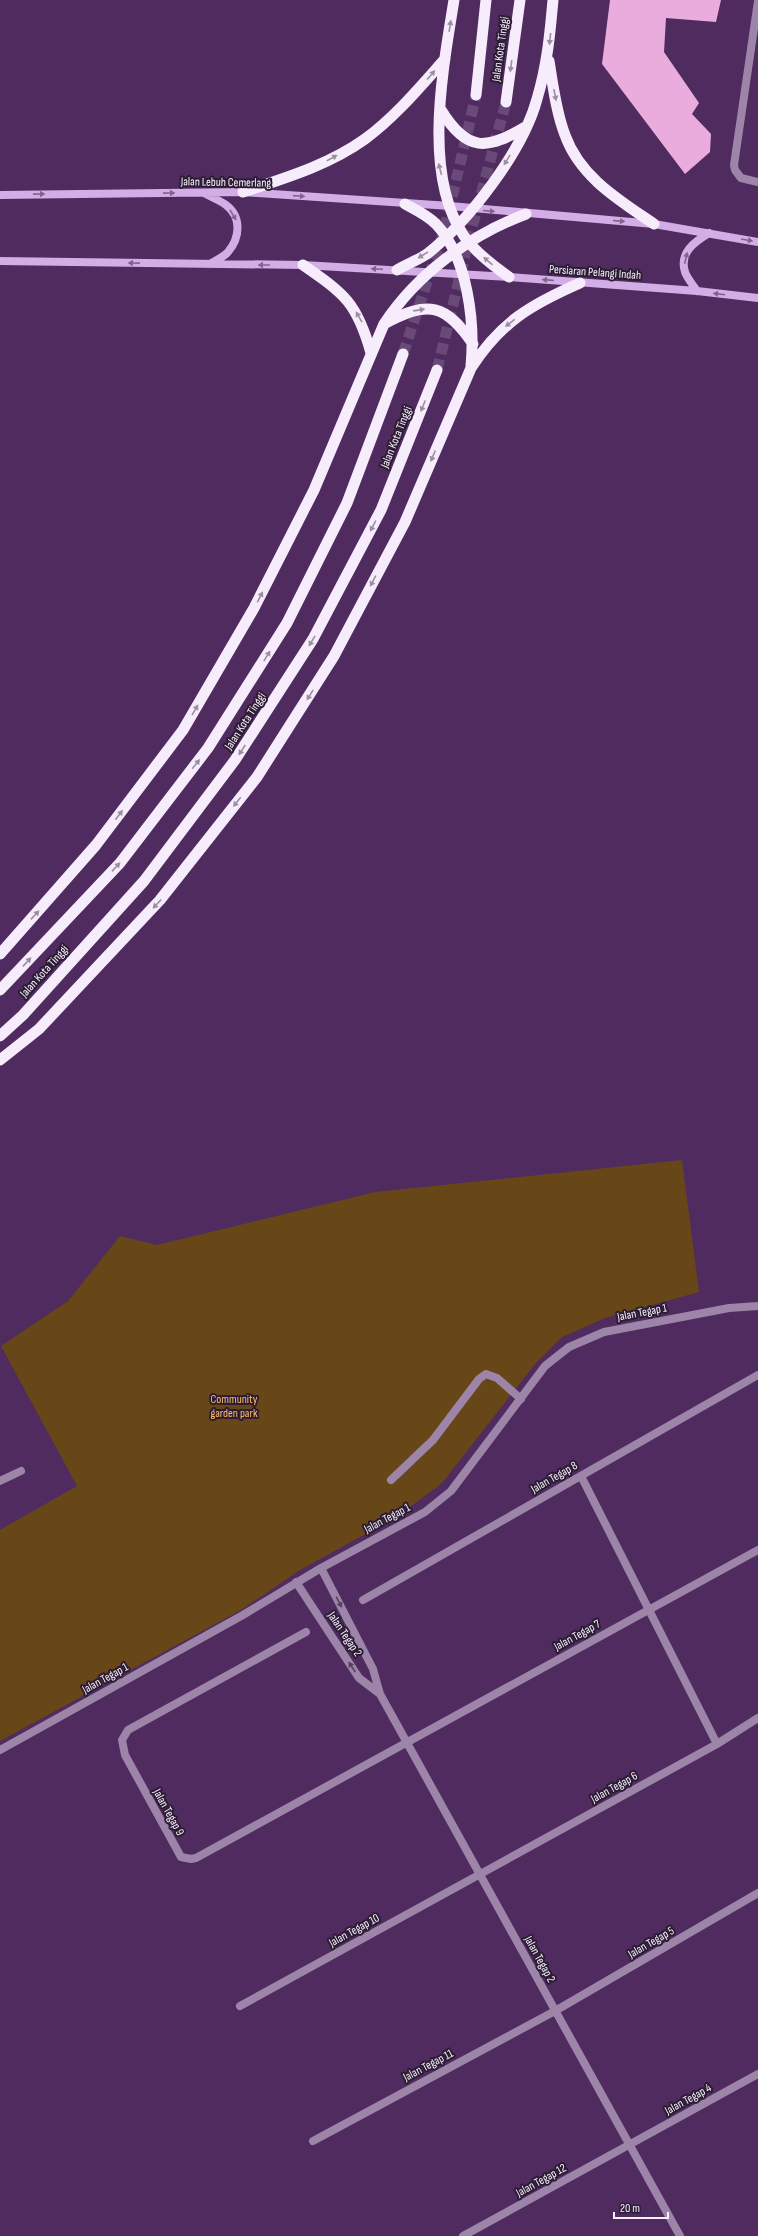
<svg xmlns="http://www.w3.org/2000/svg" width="758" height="2236" font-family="'Sofia Sans Condensed',sans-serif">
<rect width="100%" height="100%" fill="#4f2b5f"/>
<!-- green -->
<path fill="#674717" d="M682,1160L699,1292L605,1318L562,1337L535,1364L442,1483L398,1516L300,1570L241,1610L0,1741V1530L77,1486L1,1346L68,1301L120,1236L157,1245L375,1192Z"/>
<!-- building -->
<path fill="#eaacdd" d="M610,0H721L716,22L666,18L664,52L699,103L692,114L711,134L710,152L685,174L602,64Z"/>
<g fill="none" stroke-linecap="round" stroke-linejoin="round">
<!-- trunk-tunnel -->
<path stroke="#684977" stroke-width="11" stroke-dasharray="11 5.5" stroke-linecap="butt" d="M403,354L445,228L476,95
M437,370L470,235L506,102"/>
<!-- service -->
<path stroke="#9d85a9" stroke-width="8" d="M758,1L734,165L735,170L741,178L758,182
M391,1480L433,1440L479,1379L486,1374L497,1378L521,1399
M0,1481L21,1471"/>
<!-- minor -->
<path stroke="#9d85a9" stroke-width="8" d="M581,1476L717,1744
M321,1568L373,1669L380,1694L680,2236
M296,1582L359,1678L380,1694
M363,1600L758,1375
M306,1632L128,1730L122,1740L125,1755L181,1857L191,1859L196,1858L758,1550
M0,1750L243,1615L321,1568L425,1512L451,1491L545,1366L569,1347L604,1332L729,1308L758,1306
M240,2006L717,1744L758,1718
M313,2141L555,2011L758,1893
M463,2236L758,2074"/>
<!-- secondary -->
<path stroke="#d3ade6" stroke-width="8" d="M204,193C211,197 219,200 226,205C242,217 240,238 228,252C224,257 216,260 210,264
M0,195L243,192L450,206L654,224L758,242
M0,261L303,265L509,277L697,291L758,298
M697,291C693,285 687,278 685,272C679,253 694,242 709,233"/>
<!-- trunk -->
<path stroke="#f6ecfb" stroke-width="11" d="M454,0C443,69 422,175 464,236C475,252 492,265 509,277
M549,61C553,85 556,112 565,135C580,177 619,200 654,224
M476,95L486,0
M506,102L520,0
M441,110C467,152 486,151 527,126
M243,192C285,178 329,165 365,139C395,117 420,87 445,59
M405,204C416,210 427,215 436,224C468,258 475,322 471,366
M303,265C345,294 357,303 371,353
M397,270C407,264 418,260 427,254C469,221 523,151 537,99C547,66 550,34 553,0
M386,323C428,300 446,304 473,344
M0,954L96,845L183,730L254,608L314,490L384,324C417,274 470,235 526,214
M0,990L120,863L208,748L287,623L347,503L403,354
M0,1036L23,1015L144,881L235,760L313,639L381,510L437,370
M0,1060L39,1029L160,900L257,777L334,656L405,522L471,368C501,322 530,305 580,283"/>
</g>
<!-- one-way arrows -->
<defs><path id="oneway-solid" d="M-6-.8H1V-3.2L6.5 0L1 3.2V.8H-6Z"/></defs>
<g fill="#9b8ea1">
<use href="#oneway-solid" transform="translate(450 26) rotate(-81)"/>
<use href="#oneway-solid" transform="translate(550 39) rotate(96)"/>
<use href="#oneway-solid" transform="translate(511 66) rotate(98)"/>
<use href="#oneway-solid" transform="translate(431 75) rotate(-49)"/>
<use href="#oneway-solid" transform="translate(555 95) rotate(79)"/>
<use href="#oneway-solid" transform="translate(332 158) rotate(-29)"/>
<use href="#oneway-solid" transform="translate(507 160) rotate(121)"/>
<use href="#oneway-solid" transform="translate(440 169) rotate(-104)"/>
<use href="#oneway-solid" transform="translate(423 255) rotate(148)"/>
<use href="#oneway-solid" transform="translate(488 261) rotate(-139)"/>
<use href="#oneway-solid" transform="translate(419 310) rotate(-8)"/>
<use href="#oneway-solid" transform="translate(359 317) rotate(-120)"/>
<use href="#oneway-solid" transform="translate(510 323) rotate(142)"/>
<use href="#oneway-solid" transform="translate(423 406) rotate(112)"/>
<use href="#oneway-solid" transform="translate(433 456) rotate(113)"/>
<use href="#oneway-solid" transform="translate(373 526) rotate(118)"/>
<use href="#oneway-solid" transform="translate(373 581) rotate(118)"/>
<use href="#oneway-solid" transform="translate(260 597) rotate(-63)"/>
<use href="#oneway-solid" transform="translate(312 641) rotate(121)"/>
<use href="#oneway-solid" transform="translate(267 656) rotate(-58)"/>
<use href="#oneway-solid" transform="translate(310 695) rotate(122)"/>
<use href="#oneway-solid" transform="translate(195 710) rotate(-60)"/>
<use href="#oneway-solid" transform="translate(242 750) rotate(123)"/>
<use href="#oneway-solid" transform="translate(196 764) rotate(-52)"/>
<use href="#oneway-solid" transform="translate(237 802) rotate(128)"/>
<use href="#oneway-solid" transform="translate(119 815) rotate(-53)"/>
<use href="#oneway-solid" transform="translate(116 867) rotate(-47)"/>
<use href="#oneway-solid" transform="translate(157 904) rotate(133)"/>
<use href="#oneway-solid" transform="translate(35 915) rotate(-47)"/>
<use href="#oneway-solid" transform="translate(27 962) rotate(-47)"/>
</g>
<g fill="#80648d">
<use href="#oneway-solid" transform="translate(169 193) rotate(-1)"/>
<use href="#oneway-solid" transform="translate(39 194) rotate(-1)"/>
<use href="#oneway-solid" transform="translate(299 196) rotate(4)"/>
<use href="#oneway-solid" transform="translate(489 211) rotate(5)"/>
<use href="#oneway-solid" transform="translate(233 215) rotate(59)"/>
<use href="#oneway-solid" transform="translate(619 221) rotate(5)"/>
<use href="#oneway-solid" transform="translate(747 240) rotate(10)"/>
<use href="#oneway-solid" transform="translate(686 258) rotate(-77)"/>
<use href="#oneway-solid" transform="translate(134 263) rotate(-179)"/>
<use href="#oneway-solid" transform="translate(264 265) rotate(-180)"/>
<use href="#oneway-solid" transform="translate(377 269) rotate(-177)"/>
<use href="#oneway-solid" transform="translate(548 280) rotate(-175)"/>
<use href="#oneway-solid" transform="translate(719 294) rotate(-173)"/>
</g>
<g fill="#54415d">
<use href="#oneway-solid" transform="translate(339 1602) rotate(62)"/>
<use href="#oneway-solid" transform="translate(352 1667) rotate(-123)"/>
</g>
<g text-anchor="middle" stroke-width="4" stroke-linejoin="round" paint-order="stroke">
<!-- street labels -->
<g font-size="12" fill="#f8f0fd" stroke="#2c1c34">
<text transform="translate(500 49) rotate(-82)" y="4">Jalan Kota Tinggi</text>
<text transform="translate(226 182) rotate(1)" y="4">Jalan Lebuh Cemerlang</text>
<text transform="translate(595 272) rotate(4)" y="4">Persiaran Pelangi Indah</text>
<text transform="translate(396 437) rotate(-68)" y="4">Jalan Kota Tinggi</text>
<text transform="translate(245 721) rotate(-57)" y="4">Jalan Kota Tinggi</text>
<text transform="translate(44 971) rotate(-48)" y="4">Jalan Kota Tinggi</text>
<text transform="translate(642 1312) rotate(-11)" y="4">Jalan Tegap 1</text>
<text transform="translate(554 1477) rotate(-30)" y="4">Jalan Tegap 8</text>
<text transform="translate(387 1518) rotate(-28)" y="4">Jalan Tegap 1</text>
<text transform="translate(345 1634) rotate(56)" y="4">Jalan Tegap 2</text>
<text transform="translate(577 1635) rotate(-29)" y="4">Jalan Tegap 7</text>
<text transform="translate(105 1678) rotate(-29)" y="4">Jalan Tegap 1</text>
<text transform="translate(614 1787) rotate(-29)" y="4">Jalan Tegap 6</text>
<text transform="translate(169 1812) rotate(61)" y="4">Jalan Tegap 9</text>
<text transform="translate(354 1930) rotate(-29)" y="4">Jalan Tegap 10</text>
<text transform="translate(651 1942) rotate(-30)" y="4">Jalan Tegap 5</text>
<text transform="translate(540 1959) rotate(61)" y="4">Jalan Tegap 2</text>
<text transform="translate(428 2065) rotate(-28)" y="4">Jalan Tegap 11</text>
<text transform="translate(688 2099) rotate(-29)" y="4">Jalan Tegap 4</text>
<text transform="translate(541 2180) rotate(-29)" y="4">Jalan Tegap 12</text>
</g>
<!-- park labels -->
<g font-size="12" fill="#febf66" stroke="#2c1c34">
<text x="234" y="1403">Community<tspan x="234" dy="14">garden park</tspan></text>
</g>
</g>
<!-- scale -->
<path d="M614 2212v6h54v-6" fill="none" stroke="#f8f0fd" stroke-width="2"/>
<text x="620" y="2212" font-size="12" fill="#f8f0fd" stroke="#2c1c34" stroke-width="3" paint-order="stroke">20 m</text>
</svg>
